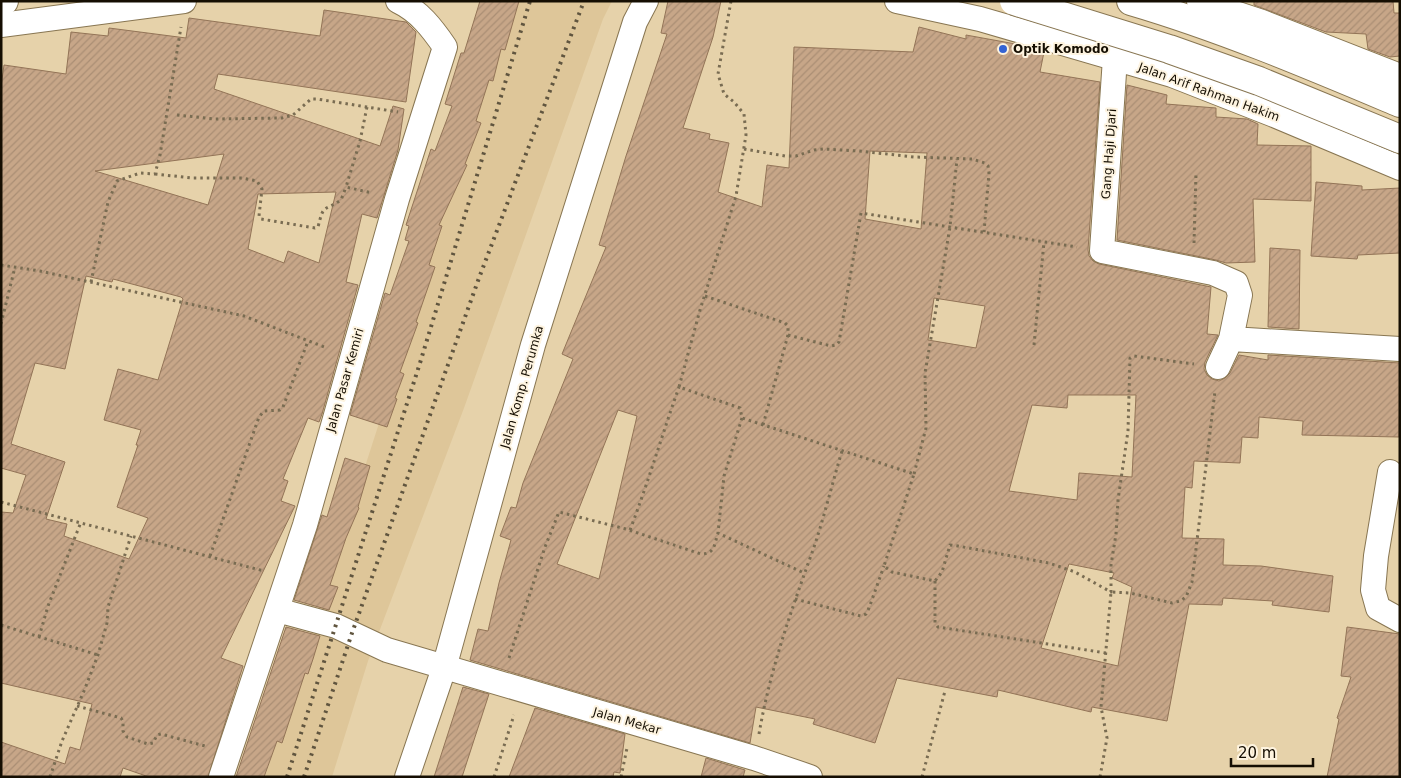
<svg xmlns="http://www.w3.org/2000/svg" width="1401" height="778" font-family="'DejaVu Sans',sans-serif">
<defs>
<pattern id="building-hatch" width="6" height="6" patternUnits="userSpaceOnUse" patternTransform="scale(1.25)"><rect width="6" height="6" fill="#c7a688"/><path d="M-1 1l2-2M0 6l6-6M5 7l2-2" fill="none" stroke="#aa8e74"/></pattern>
</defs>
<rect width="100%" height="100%" fill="#e6d2aa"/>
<!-- built -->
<path fill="#dec699" d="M504,1H612L603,19L464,408L368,661L332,777H265L391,386Z"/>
<!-- building -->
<path fill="url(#building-hatch)" stroke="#937457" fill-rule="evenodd" d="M480,1H519L505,50L501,49L493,81L489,80L476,121L481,123L465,164L467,165L439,225L442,226L429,265L435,267L416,322L418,323L400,372L404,374L395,398L397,399L387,427L350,415L385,293L390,295L409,241L405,240L409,226L406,225L431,149L435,151L452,106L445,104L461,53H464Z
M668,1H721L713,37L683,128L710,134L709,139L729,143L718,192L762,207L767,165L789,168L794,47L913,52L919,27L966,39V35L1021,45L1044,52L1040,72L1100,82L1088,250L1089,256L1093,261L1099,264L1211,287L1207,334L1218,335L1205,362L1204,369L1207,375L1212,379L1219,381L1225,378L1230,373L1239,355L1268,360V355L1400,363L1399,437L1302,435L1303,421L1259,417L1258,438L1242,437L1240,463L1194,461L1192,488L1185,487L1182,538L1224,539L1223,565L1261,566L1333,576L1329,612L1272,605L1273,601L1223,598L1222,605L1189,604L1167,721L1092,707L1091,712L998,690L997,697L897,678L875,743L813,724L815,719L756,707L750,743L470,660L478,629L488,631L499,583L511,540L500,536L511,507L516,508L523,483L573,359L562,354L606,247L599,245L626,156L667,34L661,33ZM870,151L927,153L921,229L865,219ZM934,298L985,306L976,348L928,340ZM1068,395H1136L1132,477L1079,473L1077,500L1009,491L1032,405L1067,408ZM618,410L637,416L599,579L557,564ZM1069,564L1114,573L1112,578L1132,587L1118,666L1041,648Z
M1254,1H1393L1394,13H1400V56L1390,57L1368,49L1366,34L1326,32L1254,5Z
M324,10L406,22L416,32L406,102L218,74L214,89L380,146L393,106L404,109L398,150L377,218L362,214L346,282L358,285L322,414L319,422L308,418L283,479L288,481L281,501L295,506L221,658L243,666L208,777H149L123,768L120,777H1V742L65,764L70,747L80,750L92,704L1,683V512L13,513L26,475L1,468V87L4,65L66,74L71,32L108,36L109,28L186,38L189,18L320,36ZM224,154L208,205L95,171ZM336,192L319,263L288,251L284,263L248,249L258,194ZM86,276L112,282L113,279L181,297L183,299L158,380L118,369L104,420L141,430L136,445H138L117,507L148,518L129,559L64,536L67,524L46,519L65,462L11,444L35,363L65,369Z
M1127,85L1167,95L1166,104L1216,108V117L1247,119L1258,124L1257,145L1311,146V201L1253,199L1255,262L1226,263L1216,260L1117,240Z
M1316,182L1362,186V190L1400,188V253L1358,255L1357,259L1311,256Z
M1270,248L1300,250L1299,329L1268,327Z
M345,458L370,466L358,507L359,508L346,538L330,585L338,587L329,610L294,600L322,515L327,517Z
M286,627L320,636L313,659L308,674L305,673L282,743L277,741L264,777H236Z
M1347,627L1400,634V777H1327L1339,719L1337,718L1351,677L1341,676Z
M463,687L489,694L462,777H434Z
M535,708L625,734L620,773L614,772L613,777H509Z
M706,758L745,770L743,777H701Z"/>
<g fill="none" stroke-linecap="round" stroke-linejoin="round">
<!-- minor casing -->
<g stroke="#887652" stroke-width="26">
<path id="minor" d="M897,1L980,19L1172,75L1274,115L1400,168
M1199,1L1262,22L1400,76
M1,25L184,1
M1115,58L1102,251L1213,273L1236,283L1240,295L1231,339L1218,367
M1231,339L1400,349
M1390,472L1376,556L1373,590L1378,608L1400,620
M277,610L336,626L387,650L754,758L810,777
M221,777L305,525L397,199L445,47C432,28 419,11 398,1
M407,777L444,668L533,345L635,22L646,1"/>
</g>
<!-- trunk casing -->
<g stroke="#887652" stroke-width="30">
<path id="trunk" d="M1131,1C1223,28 1312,66 1400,103
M1,2L4,1"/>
</g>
<!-- path -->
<path stroke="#796c52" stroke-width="3" stroke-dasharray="2.5 4" stroke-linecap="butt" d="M731,1L718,74L724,94L734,102L744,114L746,135L736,196L700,310L679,387L740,408L742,418L914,474L884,566L892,572L935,581L942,572L950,545L958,546L1049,563L1075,572L1111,592V565L1116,534L1118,500L1128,431L1130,358L1134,356L1194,364
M367,107L360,141L346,187L372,193
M177,115L215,119L282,118L293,115L311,99H317L398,112
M744,149L785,156H796L814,150L823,149L859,151L914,157L972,159L985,163L988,166L989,173L984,232
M155,174L192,178H242L257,181L262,189L259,216L261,219L315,228L318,227C324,203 323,212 341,200L346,187
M1194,243L1196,173
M1,265L40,271L244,316L327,348
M91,282L108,202L117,181L140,173L155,174L160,155L181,27
M705,296L785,323L788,326V335L763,425
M1,324L15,267
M788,335L831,346L836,345L839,342L861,213L1077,247
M1034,345L1044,242
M742,418L724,476L718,533L804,573
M914,474L926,428L925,373L950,227L957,159
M1,502L264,571
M630,530C648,483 662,435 679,387
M210,556L259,417L264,411L280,410L283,407L308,341
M935,581V623L938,627L1106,653
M795,599L861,616L866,614L869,608L884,566
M1,625L98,655
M39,637L48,606L81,522
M509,658L545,547L559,512L626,529L701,554C715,554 714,545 718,533
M77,706L121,718L123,721V731L127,737L148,744L153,743L157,735L161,734L205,746
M759,734C770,670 791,611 813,550C824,518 832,484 842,451
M50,777L62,741L84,691L98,655L107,623L108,607L131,536
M494,777L514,715
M621,777L627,748
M922,777L945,691
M1100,777L1107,738L1101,707L1111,592L1130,593L1172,603L1180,601L1186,597L1192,582L1215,391"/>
<!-- minor -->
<use href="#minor" stroke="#fff" stroke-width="24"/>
<!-- trunk -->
<use href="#trunk" stroke="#fff" stroke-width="28"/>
<!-- rail -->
<path stroke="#60553f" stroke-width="4" stroke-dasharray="2.5 5" stroke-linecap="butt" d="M287,777L420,363L530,1
M304,777L352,633L479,278L584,1"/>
<!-- trunk-bridge casing -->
<g stroke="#887652" stroke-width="30" stroke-linecap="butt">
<path id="trunk-bridge" d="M1014,1L1169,49L1259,81L1400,139"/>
</g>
<!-- trunk-bridge -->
<use href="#trunk-bridge" stroke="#fff" stroke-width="28"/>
</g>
<!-- markers -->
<circle fill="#3463d3" stroke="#fef4e0" stroke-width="2" cx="1003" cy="49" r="5"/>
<g text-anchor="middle" stroke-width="4" stroke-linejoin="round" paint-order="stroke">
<!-- poi labels -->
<g font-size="12" font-weight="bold" fill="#150e02" stroke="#fef4e0" text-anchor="start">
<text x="1013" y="53">Optik Komodo</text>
</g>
<!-- street labels -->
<g font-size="12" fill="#150e02" stroke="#fef4e0">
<text transform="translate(1209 92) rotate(20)" y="4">Jalan Arif Rahman Hakim</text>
<text transform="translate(1109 154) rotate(-86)" y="4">Gang Haji Djari</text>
<text transform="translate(345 380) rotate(-74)" y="4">Jalan Pasar Kemiri</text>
<text transform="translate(522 387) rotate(-74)" y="4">Jalan Komp. Perumka</text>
<text transform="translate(627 721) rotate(16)" y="4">Jalan Mekar</text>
</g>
</g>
<!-- border -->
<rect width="1401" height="778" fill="none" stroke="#150e02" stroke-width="5"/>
<!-- scale -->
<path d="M1231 758v8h82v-8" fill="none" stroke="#150e02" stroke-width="2.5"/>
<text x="1238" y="758" font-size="15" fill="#150e02" stroke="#fef4e0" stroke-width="4" paint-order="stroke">20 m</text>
</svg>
